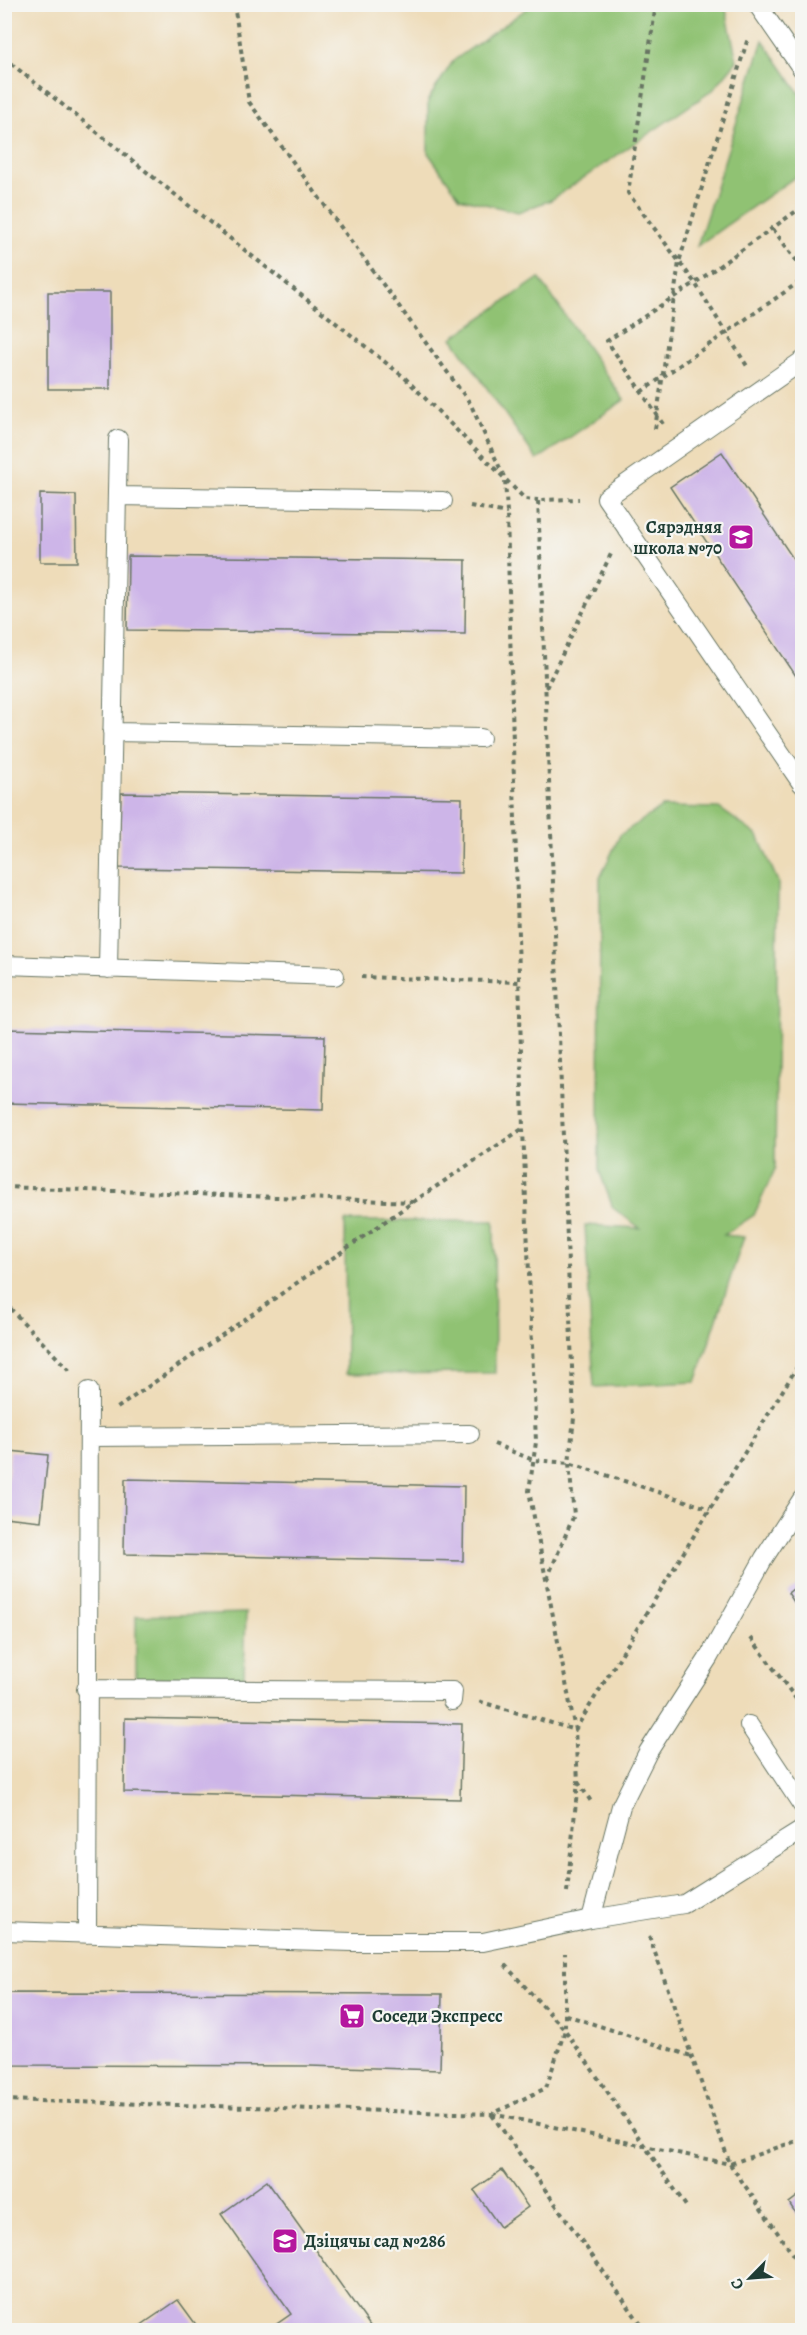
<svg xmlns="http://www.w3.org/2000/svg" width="807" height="2335" font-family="Alegreya,serif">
<rect width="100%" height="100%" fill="#f6f6f2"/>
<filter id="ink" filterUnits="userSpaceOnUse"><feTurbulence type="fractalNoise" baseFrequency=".0167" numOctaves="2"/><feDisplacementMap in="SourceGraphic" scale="12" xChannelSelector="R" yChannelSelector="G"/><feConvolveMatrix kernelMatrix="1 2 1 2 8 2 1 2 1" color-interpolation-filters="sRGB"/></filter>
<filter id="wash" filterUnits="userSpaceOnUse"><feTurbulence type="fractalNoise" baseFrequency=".008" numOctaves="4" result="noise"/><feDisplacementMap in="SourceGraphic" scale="24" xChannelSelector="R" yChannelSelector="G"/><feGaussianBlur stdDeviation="1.35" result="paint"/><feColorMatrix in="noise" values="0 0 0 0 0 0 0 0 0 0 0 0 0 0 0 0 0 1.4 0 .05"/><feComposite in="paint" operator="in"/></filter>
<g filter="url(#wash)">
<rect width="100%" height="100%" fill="#eedcb9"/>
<!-- green -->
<path fill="#90c273" stroke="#588054" stroke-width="1.5" d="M532,5H725L737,61L713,90L551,200L518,212L460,198L428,153V100L453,61Z
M763,40L802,97V172L697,246Z
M539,278L624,400L537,460L452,338Z
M662,807L719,808L758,836L778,882L775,1169L754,1215L724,1235L744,1237L696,1382L594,1387L585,1225L640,1228L613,1208L599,1170L600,878L620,835Z
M345,1221H494L495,1373L346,1374Z
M246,1613L244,1677L136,1679V1616Z"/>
<g id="blocks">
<!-- building -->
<path fill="#cdb5e8" d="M48,292H110V389H48Z
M722,452L802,572V685L670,487Z
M40,494L76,495L77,562H40Z
M128,556L466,560L465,634L127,630Z
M121,793L462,798L461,873L119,868Z
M4,1029L325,1036L323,1110L4,1103Z
M10,1451L48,1455L41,1521L4,1517Z
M125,1479L464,1486L463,1561L124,1554Z
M802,1582V1614L788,1593Z
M125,1718L462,1724L460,1799L124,1792Z
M4,1993L442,1994L440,2070L309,2066L4,2065Z
M502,2170L528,2207L500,2227L474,2190Z
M267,2181L373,2330H268L291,2314L221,2214Z
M802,2193V2223L789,2203Z
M178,2300L200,2330H134Z"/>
</g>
</g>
<g filter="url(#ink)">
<use href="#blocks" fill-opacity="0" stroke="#677563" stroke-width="1.5"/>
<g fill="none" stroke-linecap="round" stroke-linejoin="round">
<!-- lane casing -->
<g stroke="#677563" stroke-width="20">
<path id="lane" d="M757,4L802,69
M802,361L606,498L802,784
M117,496L443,501
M112,732L481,738
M4,965L335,976
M108,969L118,439
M89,1437L470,1434
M86,1689L453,1691L452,1701
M749,1725L802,1805
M591,1919L621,1806L648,1752L709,1657L764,1558L802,1499
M4,1931L352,1942H483L591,1919L684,1904L802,1830
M87,1934L89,1391"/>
</g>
<!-- path -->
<path stroke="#677563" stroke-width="4" stroke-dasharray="4.5 4.5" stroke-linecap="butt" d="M234,4L249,102L470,403L505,479L507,513L523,1129L536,1442L529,1491L575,1730L478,1701
M656,4L628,193L695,283L747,366
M4,58L405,378L525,499L538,500
M773,229L802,268
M641,392L802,280
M663,424L607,341L695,283L802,207
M655,429L679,262L748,38
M470,506L507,513
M546,688L611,554
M361,977L519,982
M4,1187L413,1202L116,1409
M413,1202L522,1129
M4,1302L70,1371
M494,1444L533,1460L569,1463L710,1509
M547,1579L574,1515L569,1463L574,1418L538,500L579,499
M751,1638L802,1707
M578,1782L592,1803
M567,1892L578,1781L575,1730L802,1359
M649,1936L730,2164L802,2139
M505,1965L565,2030L686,2206
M566,2015L691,2056
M4,2100L492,2114L546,2088L565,2030V1953
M492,2114L730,2164L802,2268
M492,2115L645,2330"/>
<!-- lane -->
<use href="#lane" stroke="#fff" stroke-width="18"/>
</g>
</g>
<!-- icons -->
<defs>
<g id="school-square" transform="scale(1.35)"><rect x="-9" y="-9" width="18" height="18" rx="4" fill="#b5179e" stroke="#f6f6f2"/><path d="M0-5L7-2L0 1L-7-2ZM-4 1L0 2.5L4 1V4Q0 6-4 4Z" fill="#fff"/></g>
<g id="supermarket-square" transform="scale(1.35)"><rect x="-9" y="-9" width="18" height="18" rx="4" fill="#b5179e" stroke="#f6f6f2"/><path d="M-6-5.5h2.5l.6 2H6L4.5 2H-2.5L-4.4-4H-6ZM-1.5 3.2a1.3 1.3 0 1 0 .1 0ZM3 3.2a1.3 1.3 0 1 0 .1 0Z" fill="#fff"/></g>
</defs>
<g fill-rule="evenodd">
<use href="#school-square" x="741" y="537"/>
<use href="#supermarket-square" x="352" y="2016"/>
<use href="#school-square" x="285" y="2241"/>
</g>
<g text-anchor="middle" stroke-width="4.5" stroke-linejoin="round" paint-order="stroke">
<!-- poi labels -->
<g font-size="18" font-weight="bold" fill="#1f3d34" stroke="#f6f6f2" text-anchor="start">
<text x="722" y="533" text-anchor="end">Сярэдняя<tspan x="722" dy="21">школа №70</tspan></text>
<text x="372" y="2022">Соседи Экспресс</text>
<text x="304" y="2247">Дзіцячы сад №286</text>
</g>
</g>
<!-- margin -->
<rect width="807" height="2335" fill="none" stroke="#f6f6f2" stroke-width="24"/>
<!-- north arrow -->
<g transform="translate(750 2278) rotate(245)" stroke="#f6f6f2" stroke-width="4.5" paint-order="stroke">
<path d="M0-4.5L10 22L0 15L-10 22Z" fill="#1f3d34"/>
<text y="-9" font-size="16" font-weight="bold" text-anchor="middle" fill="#1f3d34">С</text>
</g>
</svg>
